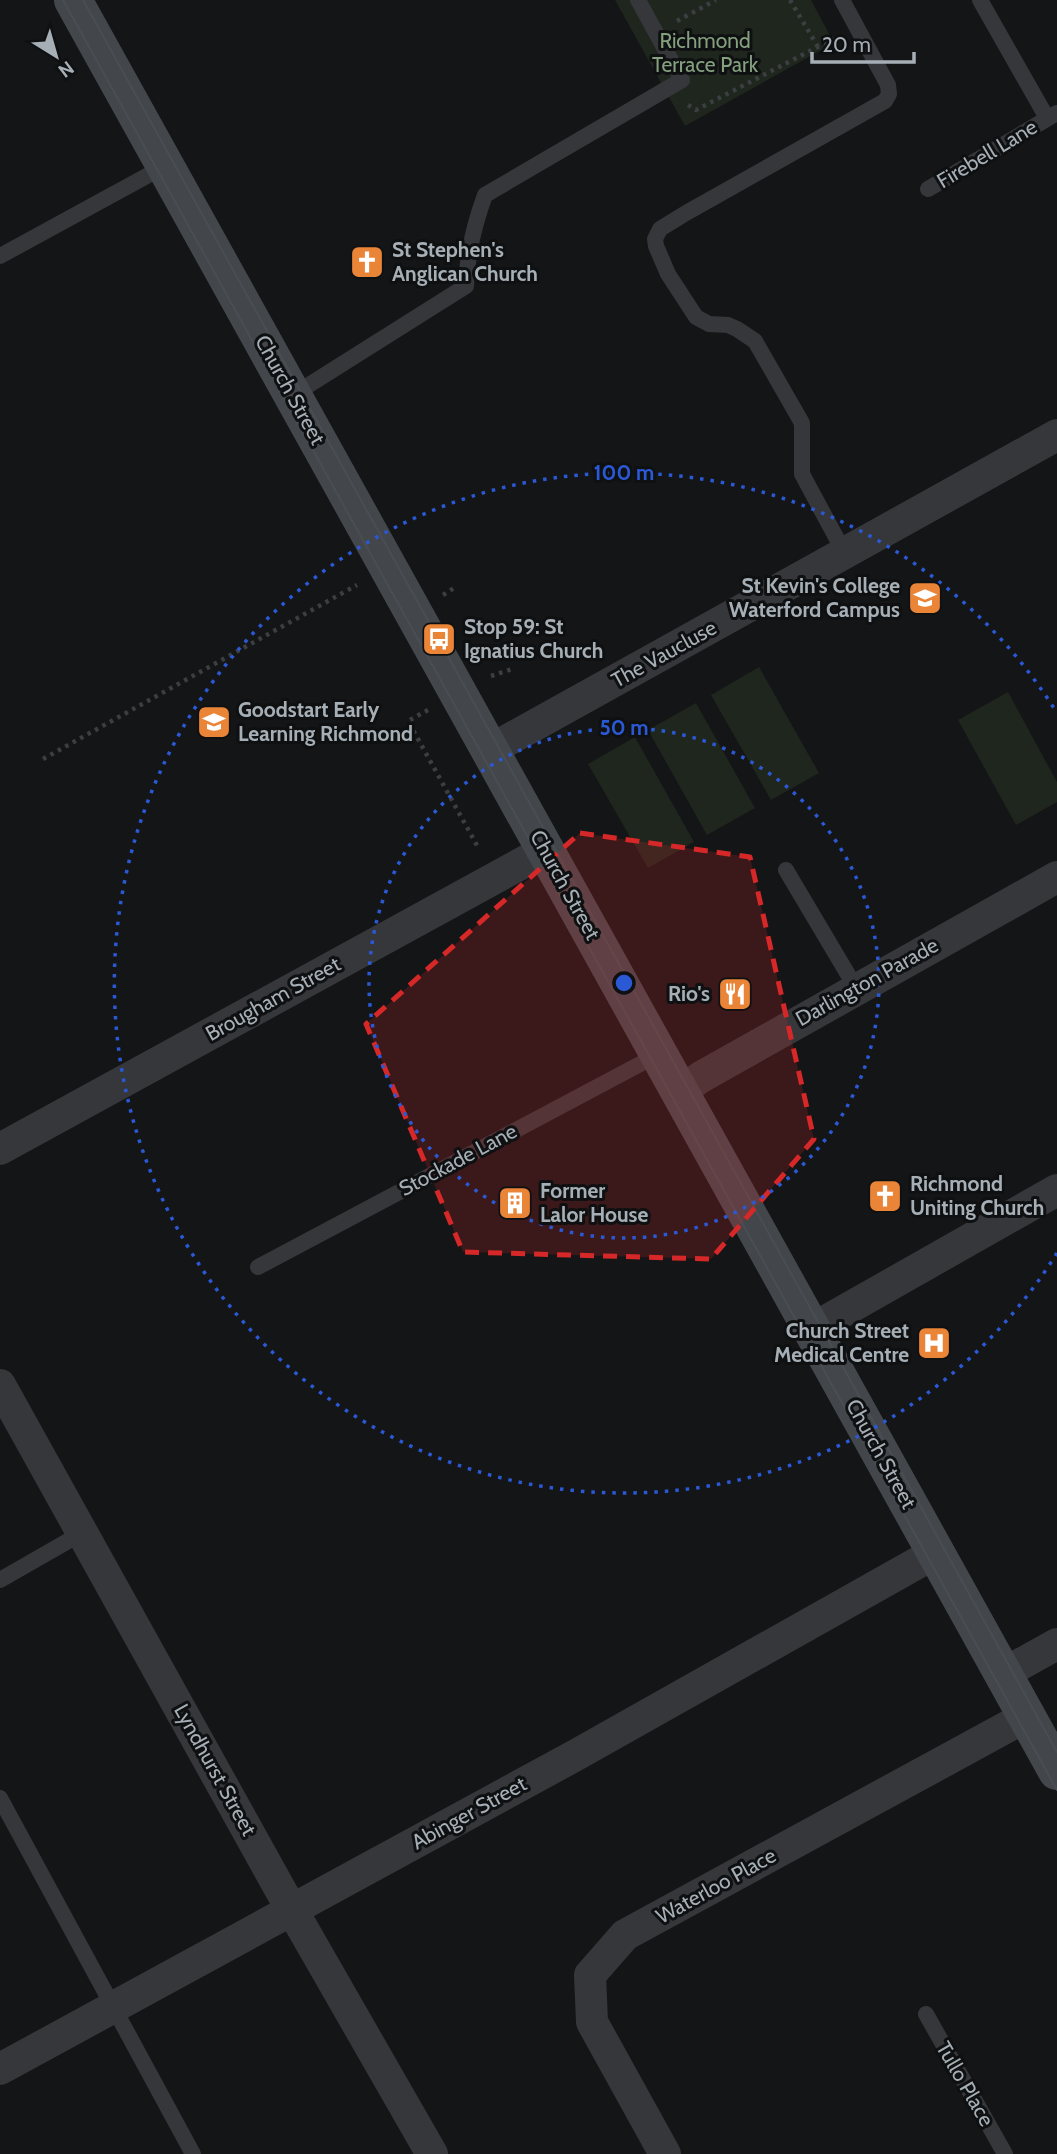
<svg xmlns="http://www.w3.org/2000/svg" width="1057" height="2154" font-family="Cabin,sans-serif">
<rect width="100%" height="100%" fill="#141516"/>
<!-- green -->
<path fill="#1f261e" d="M615,0H811L834,43L685,126Z
M759,667L819,773L771,800L711,695Z
M1008,692L1057,782V802L1016,825L958,720Z
M696,703L755,808L707,835L648,730Z
M635,737L694,842L648,868L588,764Z"/>
<g fill="none" stroke-linecap="round" stroke-linejoin="round">
<!-- path -->
<path stroke="#3b3f42" stroke-width="4.5" stroke-dasharray="3.5 5" stroke-linecap="butt" d="M790,0L818,47
M677,21L716,0
M688,105L696,110L835,38
M443,595L454,588
M491,676L512,669
M428,710L408,721L479,849
M43,759L357,585"/>
<!-- lane -->
<path stroke="#35373b" stroke-width="16" d="M842,0L888,85L889,94L885,101L686,213L660,229L655,239L656,246L668,274L696,317L709,324L728,325L737,329L755,341L802,423V474L844,552
M980,0L1047,118
M928,189L1057,113
M0,256L165,166
M293,395L466,286C467,253 474,225 485,195L682,80L638,0
M786,870L856,988
M258,1267L659,1054
M0,1580L82,1533
M0,1798L193,2154
M926,2014L1005,2154"/>
<!-- street -->
<path stroke="#35373b" stroke-width="32" d="M490,750L1057,435
M680,1092L701,1077L1057,877
M0,1149L546,850
M812,1329L1057,1190
M0,1385L280,1889L432,2154
M1003,1674L1057,1644
M0,2069L576,1755L935,1553
M665,2154L592,2022L590,1975L625,1935L1027,1716"/>
<!-- secondary -->
<path stroke="#43474b" stroke-width="38" d="M73,0L1057,1771"/>
<!-- tram -->
<path stroke="#4a4e52" stroke-width="2" d="M63,0L1057,1790
M83,0L1057,1752"/>
</g>
<!-- marked area -->
<path fill="#d62828" fill-opacity="0.2" stroke="#d62828" stroke-width="5" stroke-dasharray="14 9" stroke-linejoin="round" d="M580,833L750,857L814,1139L711,1259L463,1252L366,1024Z"/>
<!-- distance rings -->
<g fill="none" stroke="#2b58d5" stroke-width="3.5" stroke-dasharray="3.5 7">
<circle cx="624" cy="983" r="255"/>
<path d="M1057 1253A510 510 0 1 1 1057 713"/>
</g>
<!-- icons -->
<defs>
<g id="church-square" transform="scale(1.75)"><rect x="-9" y="-9" width="18" height="18" rx="4" fill="#ea8538" stroke="#0f1011"/><path d="M-1.2-6h2.4v3.5h3.3v2.4h-3.3V6h-2.4V-.1h-3.3v-2.4h3.3Z" fill="#fff"/></g>
<g id="school-square" transform="scale(1.75)"><rect x="-9" y="-9" width="18" height="18" rx="4" fill="#ea8538" stroke="#0f1011"/><path d="M0-5L7-2L0 1L-7-2ZM-4 1L0 2.5L4 1V4Q0 6-4 4Z" fill="#fff"/></g>
<g id="bus-square" transform="scale(1.75)"><rect x="-9" y="-9" width="18" height="18" rx="4" fill="#ea8538" stroke="#0f1011"/><path d="M-5-6H5V4H4V6H2V4H-2V6H-4V4H-5ZM-3.5-4V0h7V-4ZM-3.5 1.2v1.5H-2V1.2ZM2 1.2v1.5H3.5V1.2Z" fill="#fff"/></g>
<g id="restaurant-square" transform="scale(1.75)"><rect x="-9" y="-9" width="18" height="18" rx="4" fill="#ea8538" stroke="#0f1011"/><path d="M-5-6h1v4h1v-4h1v4h1v-4h1v5L-1.5 .5V6h-2V.5L-5-1ZM5-6V6H3V1.5H1.5Q1.5-4 5-6Z" fill="#fff"/></g>
<g id="building-square" transform="scale(1.75)"><rect x="-9" y="-9" width="18" height="18" rx="4" fill="#ea8538" stroke="#0f1011"/><path d="M-4-6H4V6H1V3H-1V6H-4ZM-2.5-4.3h1.7v1.8h-1.7ZM.8-4.3h1.7v1.8H.8ZM-2.5-1h1.7V.8h-1.7ZM.8-1h1.7V.8H.8Z" fill="#fff"/></g>
<g id="hospital-square" transform="scale(1.75)"><rect x="-9" y="-9" width="18" height="18" rx="4" fill="#ea8538" stroke="#0f1011"/><path d="M-5-5h3v3.5h4V-5h3V5h-3V1.5h-4V5h-3Z" fill="#fff"/></g>
</defs>
<g fill-rule="evenodd">
<use href="#church-square" x="367" y="262"/>
<use href="#school-square" x="925" y="598"/>
<use href="#bus-square" x="439" y="639"/>
<use href="#school-square" x="214" y="722"/>
<use href="#restaurant-square" x="735" y="994"/>
<use href="#church-square" x="885" y="1196"/>
<use href="#building-square" x="515" y="1203"/>
<use href="#hospital-square" x="934" y="1343"/>
</g>
<g text-anchor="middle" stroke-width="6" stroke-linejoin="round" paint-order="stroke">
<!-- park labels -->
<g font-size="21" fill="#84a07e" stroke="#0f1011">
<text x="705" y="48">Richmond<tspan x="705" dy="24">Terrace Park</tspan></text>
</g>
<!-- street labels -->
<g font-size="21" fill="#a6afb6" stroke="#0f1011">
<text transform="translate(987 154) rotate(-31)" y="7">Firebell Lane</text>
<text transform="translate(290 390) rotate(61)" y="7">Church Street</text>
<text transform="translate(664 654) rotate(-29)" y="7">The Vaucluse</text>
<text transform="translate(565 885) rotate(61)" y="7">Church Street</text>
<text transform="translate(867 982) rotate(-29)" y="7">Darlington Parade</text>
<text transform="translate(273 999) rotate(-29)" y="7">Brougham Street</text>
<text transform="translate(458 1160) rotate(-28)" y="7">Stockade Lane</text>
<text transform="translate(881 1454) rotate(61)" y="7">Church Street</text>
<text transform="translate(215 1770) rotate(61)" y="7">Lyndhurst Street</text>
<text transform="translate(469 1813) rotate(-29)" y="7">Abinger Street</text>
<text transform="translate(716 1886) rotate(-29)" y="7">Waterloo Place</text>
<text transform="translate(965 2084) rotate(60)" y="7">Tullo Place</text>
</g>
<!-- poi labels -->
<g font-size="21" font-weight="bold" fill="#a6afb6" stroke="#0f1011" text-anchor="start">
<text x="392" y="257">St Stephen's<tspan x="392" dy="24">Anglican Church</tspan></text>
<text x="900" y="593" text-anchor="end">St Kevin's College<tspan x="900" dy="24">Waterford Campus</tspan></text>
<text x="464" y="634">Stop 59: St<tspan x="464" dy="24">Ignatius Church</tspan></text>
<text x="238" y="717">Goodstart Early<tspan x="238" dy="24">Learning Richmond</tspan></text>
<text x="710" y="1001" text-anchor="end">Rio's</text>
<text x="910" y="1191">Richmond<tspan x="910" dy="24">Uniting Church</tspan></text>
<text x="540" y="1198">Former<tspan x="540" dy="24">Lalor House</tspan></text>
<text x="909" y="1338" text-anchor="end">Church Street<tspan x="909" dy="24">Medical Centre</tspan></text>
</g>
</g>
<circle cx="624" cy="983" r="10" fill="#2b58d5" stroke="#0f1011" stroke-width="3.5"/>
<g font-size="21" text-anchor="middle" font-weight="bold" fill="#2b58d5" stroke="#0f1011" stroke-width="6" stroke-linejoin="round" paint-order="stroke">
<text x="624" y="480">100 m</text>
<text x="624" y="735">50 m</text>
</g>
<!-- north arrow -->
<g transform="translate(56 56) rotate(143)" stroke="#0f1011" stroke-width="5" paint-order="stroke">
<path d="M0-5L12 26L0 18L-12 26Z" fill="#a6afb6"/>
<text y="-10" font-size="19" font-weight="bold" text-anchor="middle" fill="#a6afb6">N</text>
</g>
<!-- scale -->
<path d="M812 52v10h102v-10" fill="none" stroke="#a6afb6" stroke-width="3.5"/>
<text x="822" y="52" font-size="21" fill="#a6afb6" stroke="#0f1011" stroke-width="5" paint-order="stroke">20 m</text>
</svg>
